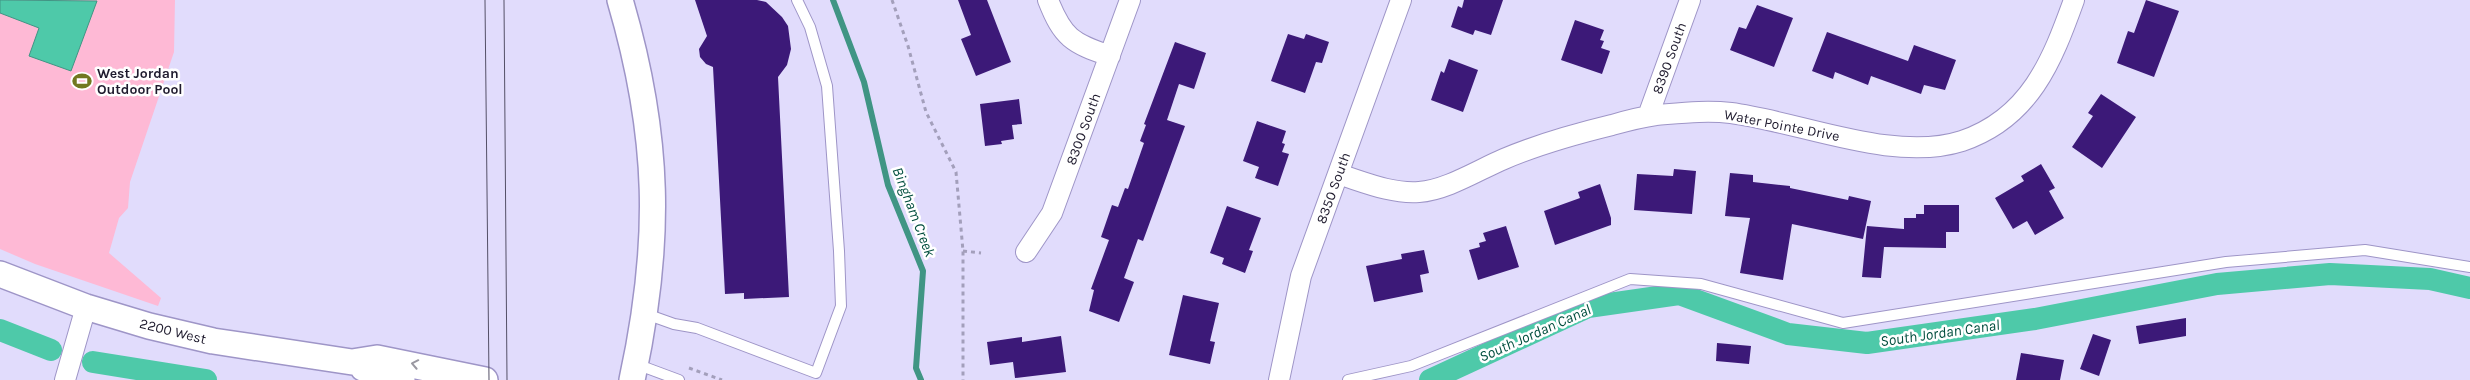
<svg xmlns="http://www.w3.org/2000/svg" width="2470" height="380" font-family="Karla,sans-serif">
<rect width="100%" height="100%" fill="#e1dcfc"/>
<!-- green -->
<path fill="#feb9d5" d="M0,0H175L174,52L130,182L128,208L119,218L109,253L161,298L158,306L35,264L0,249Z"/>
<!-- water -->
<path fill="#4ec9a9" stroke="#409584" d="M0,0L97,1L71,71L29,56L39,28L0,13Z"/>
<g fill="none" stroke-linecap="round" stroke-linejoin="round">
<!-- stream -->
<path stroke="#409584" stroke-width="6" d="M833,0L864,82L888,185L923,271L916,368L921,380"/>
<!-- canal -->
<path stroke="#4ec9a9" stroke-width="22" d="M0,330L51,350
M93,362L206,380
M1430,380L1588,307L1679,294L1788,334L1867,343L2035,319L2217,284L2330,274L2430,279L2470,288"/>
</g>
<!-- building -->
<path fill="#3c1978" d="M695,0H757L766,2L782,17L788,26L791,49L787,65L778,77L789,297L744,299V293L725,294L713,67L706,64L700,57L699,49L707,36Z
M958,0H987L1011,62L976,76L961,39L971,35Z
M1464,0H1503L1491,35L1475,30L1473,35L1451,27L1458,6L1462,8Z
M2146,0L2179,11L2154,77L2117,63L2128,31L2134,33Z
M1757,5L1793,18L1774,67L1730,50L1739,27L1746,29Z
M1575,20L1604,30L1600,40L1604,41L1601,48L1610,51L1602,74L1561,60Z
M1827,32L1908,61L1914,45L1956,60L1945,90L1924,85L1921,94L1871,76L1868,85L1835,72L1833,79L1812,71Z
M1288,34L1304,39L1306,34L1329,42L1322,63L1316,62L1305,93L1271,81Z
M1175,42L1206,53L1194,89L1179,84L1167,120L1185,126L1143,241L1138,239L1124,278L1134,282L1119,322L1089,311L1094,290L1091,289L1109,240L1101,237L1112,205L1118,207L1125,188L1128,189L1144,143L1140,141L1146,125L1144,124Z
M1449,59L1478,70L1463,112L1431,100L1441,71L1444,73Z
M2101,94L2136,117L2102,168L2072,147L2093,116L2088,113Z
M1019,99L1022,124L1012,125L1014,139L1001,141L1002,144L985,146L980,104Z
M1257,121L1286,131L1282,143L1285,144L1282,152L1289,154L1278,186L1255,178L1259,167L1243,161Z
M2041,164L2055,188L2049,191L2064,218L2035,235L2027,221L2013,229L1995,198L2024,181L2021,176Z
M1674,169L1696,171L1692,214L1634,210L1637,174L1673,176Z
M1730,173L1753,175V182L1790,186V188L1848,200L1849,196L1871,201L1863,239L1792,224L1783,280L1740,273L1750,218L1725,216Z
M1600,184L1611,218V225L1555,245L1544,211L1580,198L1578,192Z
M1924,205H1959V232H1946V248L1884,247L1881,278L1862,277L1867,226L1904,229V218H1916V214H1924Z
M1227,206L1261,218L1249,250L1253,251L1245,273L1222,264L1224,258L1210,253Z
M1506,226L1519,267L1478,280L1469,250L1480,247L1479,243L1486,241L1483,233Z
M1424,250L1429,273L1420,275L1423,292L1374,302L1366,266L1402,259L1401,254Z
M1183,295L1219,303L1210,341L1215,342L1210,364L1169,355Z
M2186,318V336L2139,344L2136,326Z
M2093,334L2111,340L2099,376L2080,369Z
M1061,336L1066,372L1015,378L1013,362L990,365L987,342L1022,337V342Z
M1717,343L1751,346L1749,364L1716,361Z
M2021,353L2064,360L2060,380H2016Z"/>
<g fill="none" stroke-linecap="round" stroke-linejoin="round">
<!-- service casing -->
<g stroke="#9e95c7" stroke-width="12">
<path id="service" d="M646,314L674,324L697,328L816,373L841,306L839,251L827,86L810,27L797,0
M636,364L679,380
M1348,380L1411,366L1630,279L1701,284L1843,323L2226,262L2365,250L2470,267"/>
</g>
<!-- minor casing -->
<g stroke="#9e95c7" stroke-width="22">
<path id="minor" d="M1048,0C1063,38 1072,43 1110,56
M1648,116L1690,0
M1338,174C1364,182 1391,194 1419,192C1447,190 1478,170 1504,159C1539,144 1575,134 1612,125C1626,121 1641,117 1656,115C1681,113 1706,110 1731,113C1801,122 1894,163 1962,141C2030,118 2052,61 2074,0
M1026,252L1052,213L1130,0
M65,380L86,307
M1279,380L1301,276L1401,0"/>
</g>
<!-- tertiary casing -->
<g stroke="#9e95c7" stroke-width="28">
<path id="tertiary" d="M620,0C660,136 662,242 632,380
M0,274L86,307L149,326L213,341L352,362L377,358L485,380
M363,368L375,374L402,380"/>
</g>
<!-- path -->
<path stroke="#a39fbb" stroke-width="3" stroke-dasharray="4 4" stroke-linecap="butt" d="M892,0L908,46L926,112L956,172L963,251V380
M963,251L981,253
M689,368L722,380"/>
<!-- service -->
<use href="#service" stroke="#fff" stroke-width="10"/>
<!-- minor -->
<use href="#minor" stroke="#fff" stroke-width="20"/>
<!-- tertiary -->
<use href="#tertiary" stroke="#fff" stroke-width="25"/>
<!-- tram -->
<path stroke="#545067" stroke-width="1" d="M485,0L489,380
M504,0L507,380"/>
</g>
<!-- one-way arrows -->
<defs><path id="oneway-chevron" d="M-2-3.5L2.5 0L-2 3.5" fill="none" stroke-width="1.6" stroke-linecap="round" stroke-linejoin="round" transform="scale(1.25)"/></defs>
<use stroke="#9a98a1" href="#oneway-chevron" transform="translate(415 364) rotate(-169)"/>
<!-- icons -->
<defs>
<g id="stadium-bare" transform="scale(1.5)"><path d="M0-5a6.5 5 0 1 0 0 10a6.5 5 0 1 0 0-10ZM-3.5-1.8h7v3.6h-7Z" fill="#727821" stroke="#fff" stroke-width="2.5" paint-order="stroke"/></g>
</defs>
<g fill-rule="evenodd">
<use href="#stadium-bare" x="82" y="81"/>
</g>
<g text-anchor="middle" stroke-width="5" stroke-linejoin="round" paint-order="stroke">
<!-- street labels -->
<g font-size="14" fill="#1f1b2e" stroke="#fff">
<text transform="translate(1669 58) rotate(-70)" y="5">8390 South</text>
<text transform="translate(1782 125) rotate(11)" y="5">Water Pointe Drive</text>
<text transform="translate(1083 129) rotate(-70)" y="5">8300 South</text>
<text transform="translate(1333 188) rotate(-70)" y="5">8350 South</text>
<text transform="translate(173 331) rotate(14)" y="5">2200 West</text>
</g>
<!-- poi labels -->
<g font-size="14" font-weight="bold" fill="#1f1b2e" stroke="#fff" text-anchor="start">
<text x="97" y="78">West Jordan<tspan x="97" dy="16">Outdoor Pool</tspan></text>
</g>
<!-- water labels -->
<g font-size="15" font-style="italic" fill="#024e3e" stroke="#fff">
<text transform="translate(914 212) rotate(69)" y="5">Bingham Creek</text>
<text transform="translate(1535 333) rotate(-24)" y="5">South Jordan Canal</text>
<text transform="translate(1940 333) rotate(-8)" y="5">South Jordan Canal</text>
</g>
</g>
</svg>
